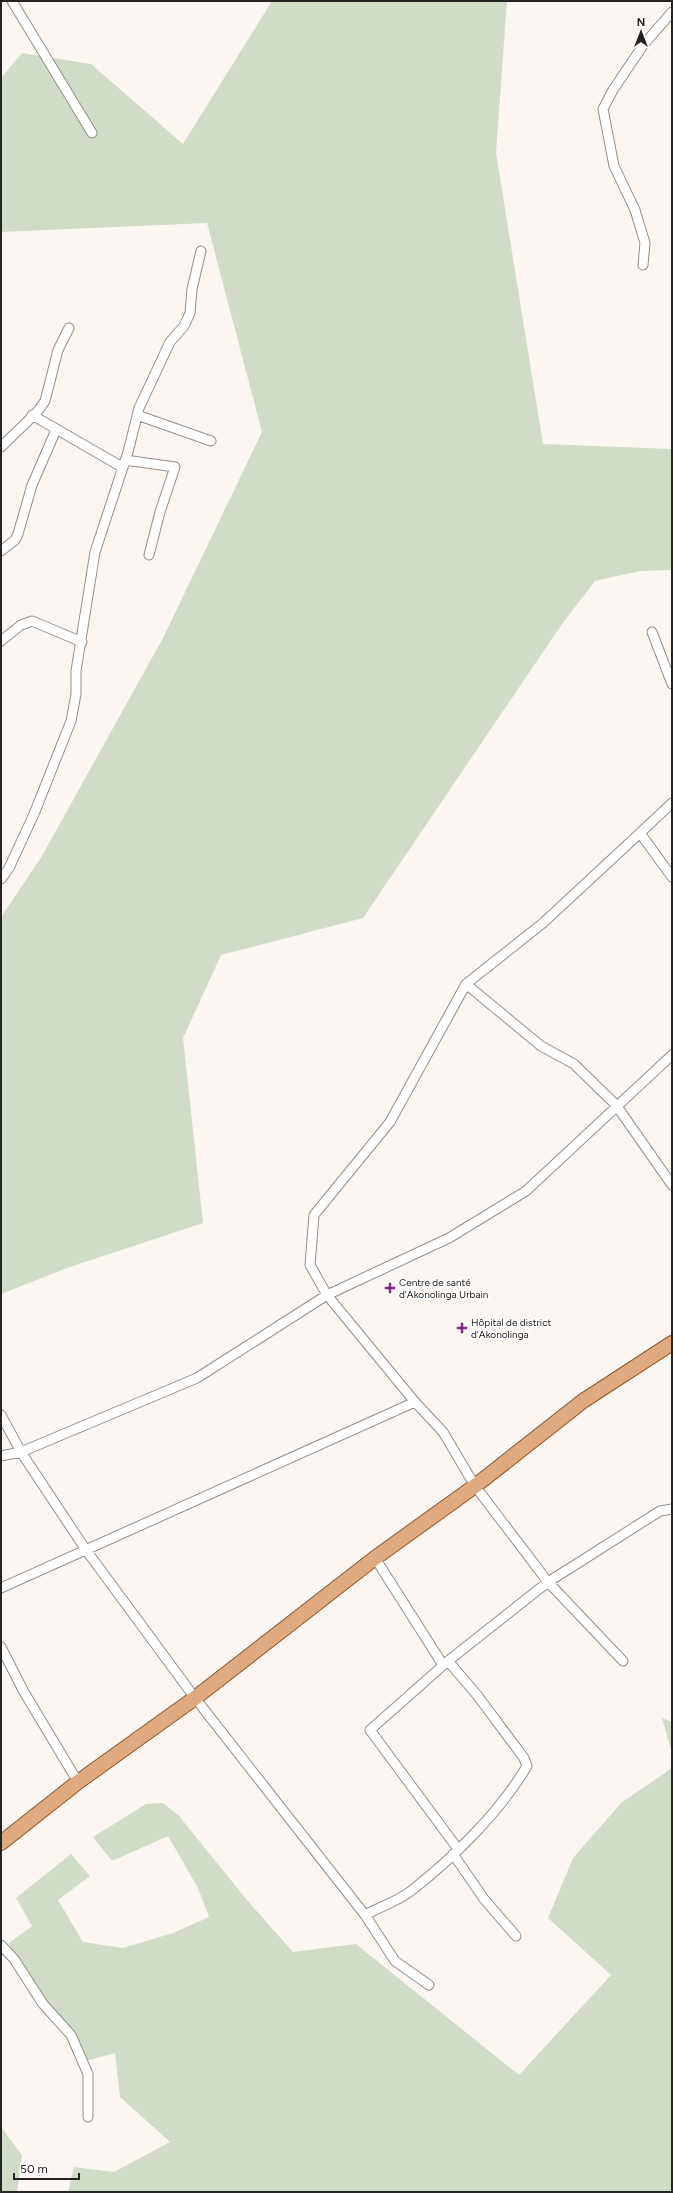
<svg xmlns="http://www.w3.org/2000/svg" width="673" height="2193" font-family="Figtree,sans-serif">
<rect width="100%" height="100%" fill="#fcf6f3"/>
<!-- green -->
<path fill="#d0dcc7" d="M272,1H507L496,153L543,444L672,449V570L640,571L595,581L562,624L363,918L221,955L183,1038L203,1223L67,1268L1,1294V917L42,856L163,638L262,432L207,223L1,232V78L22,53L91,64L183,144Z
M662,1718L672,1722V1753Z
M672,1768V2192H68L74,2167L114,2172L170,2142L120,2097L115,2053L83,2062L71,2035L14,1959L9,1943L32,1926L16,1898L71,1854L90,1876L58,1900L83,1942L123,1948L173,1933L209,1917L198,1888L168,1836L112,1861L93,1837L146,1804L163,1803L179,1816L247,1900L293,1952L356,1944L519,2075L611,1975L548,1918L573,1858L621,1803Z
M1,2127L22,2155L17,2192H1Z"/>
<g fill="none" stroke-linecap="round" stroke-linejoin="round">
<!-- minor casing -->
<g stroke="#938e8b" stroke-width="11">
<path id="minor" d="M12,1L92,133
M643,265L645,243L635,210L614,166L603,109L613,90L644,44L672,12
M32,415L122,467
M137,415L211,441
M1,447L38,411L45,401L58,350L69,328
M125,460L175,467L160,512L149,555
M1,551L15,540L18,534L32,485L56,430
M652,632L672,684
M1,641L21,625L32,621L82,642
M640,833L672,803
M1,879L9,868L34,814L71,721L76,694V671L95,552L128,452L139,408L170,342L184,326L190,313L192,289L201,251
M466,984L541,1046L574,1064L616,1105L672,1185
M1,1415L21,1452L86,1550L195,1698L365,1915L395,1961L429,1985
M1,1456L21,1452L197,1378L327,1295L449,1238L526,1191L672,1055
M375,1558L443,1665
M1,1588L415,1402
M1,1647L24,1692L78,1782
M623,1661L548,1582L475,1486L443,1432L415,1402L327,1295L310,1265L314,1215L390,1122L466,984L543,923L640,833L672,877
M458,1849L370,1730L448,1661L548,1582L660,1511L672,1509
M453,1854L484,1899L516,1936
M365,1915C380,1907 398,1901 411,1891C453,1858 500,1812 527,1766L524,1758L477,1695L448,1661
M1,1945L14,1959L43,2004L71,2035L88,2074V2117"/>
</g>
<!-- primary casing -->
<g stroke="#905728" stroke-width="16">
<path id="primary" d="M1,1843L78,1782L195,1698L375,1558L475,1486L583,1401L672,1343"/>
</g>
<!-- minor -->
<use href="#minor" stroke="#fff" stroke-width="9"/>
<!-- primary -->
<use href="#primary" stroke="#dfaa7f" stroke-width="14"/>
</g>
<!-- markers -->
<g fill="#8b2085" stroke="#fff" stroke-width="1.5">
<path d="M388 1282h4v4h4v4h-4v4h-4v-4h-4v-4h4z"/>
<path d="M460 1322h4v4h4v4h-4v4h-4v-4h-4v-4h4z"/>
</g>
<g text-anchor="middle" stroke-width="3" stroke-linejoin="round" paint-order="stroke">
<!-- poi labels -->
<g font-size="10" fill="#262423" stroke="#fff" text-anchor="start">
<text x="399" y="1286">Centre de santé<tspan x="399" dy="12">d'Akonolinga Urbain</tspan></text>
<text x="471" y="1326">Hôpital de district<tspan x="471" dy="12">d'Akonolinga</tspan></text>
</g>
</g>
<!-- border -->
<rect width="673" height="2193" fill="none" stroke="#262423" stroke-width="4"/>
<!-- north arrow -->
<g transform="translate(641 32)" stroke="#ffffff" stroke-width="3" paint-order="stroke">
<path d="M0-3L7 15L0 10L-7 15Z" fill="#262423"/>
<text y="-6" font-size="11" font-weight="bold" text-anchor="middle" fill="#262423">N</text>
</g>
<!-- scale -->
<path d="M14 2173v6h65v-6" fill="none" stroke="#262423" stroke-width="2"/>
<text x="20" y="2173" font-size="12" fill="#262423" stroke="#ffffff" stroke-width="3" paint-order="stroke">50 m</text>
</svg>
